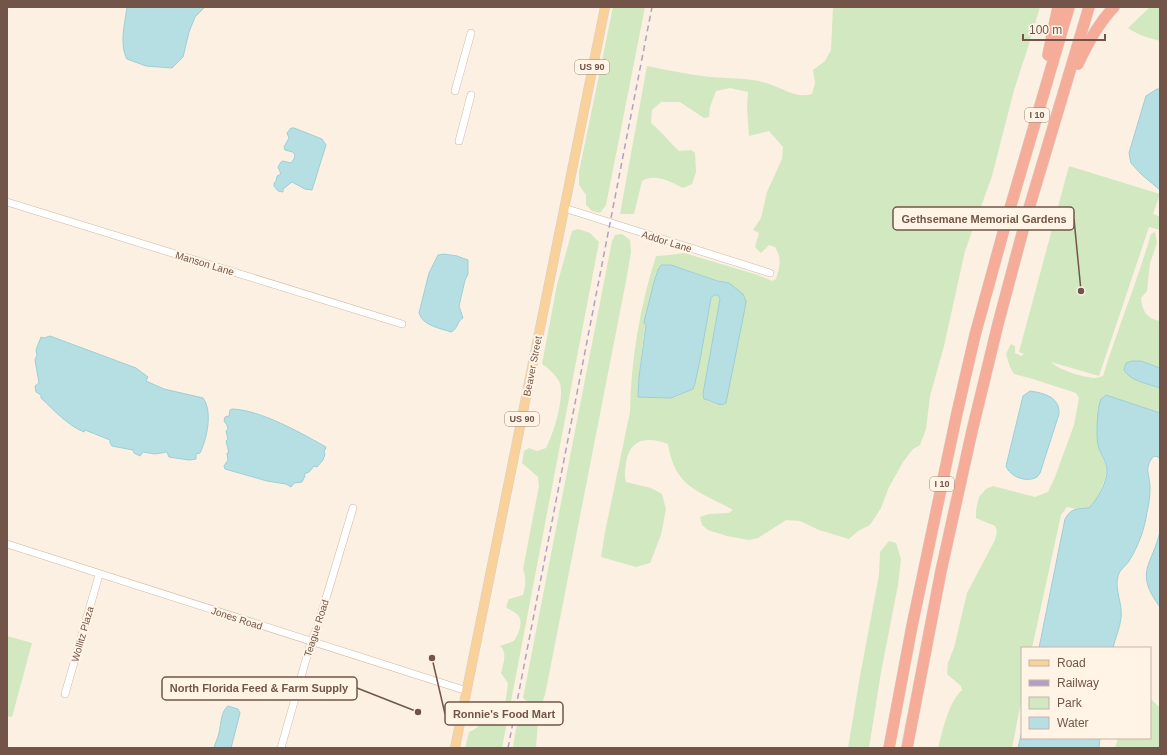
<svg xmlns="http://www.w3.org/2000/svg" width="1167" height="755" font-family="Helvetica,sans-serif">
<rect width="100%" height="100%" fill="#fbf0e1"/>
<!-- green -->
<path fill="#d2e8c0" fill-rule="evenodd" d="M613,7H645L606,205L600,213L592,211L586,205V195L579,185V172Z
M833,7H1040L1029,44L1014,90L992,176L965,251L944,346L930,396L926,429L920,445L913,449L903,462L889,487L881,508L870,525L858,531L849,539L819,530L800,521L786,520L758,538L749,540L727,536L708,530L702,525L700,517L709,514L729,513L733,510C718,501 690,491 680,476C673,467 670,455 668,444C647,436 629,439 626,464C625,470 624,476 626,482L651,488L662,494L666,509L661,535L650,563L636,567L601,557L605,532L630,412C631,359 640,306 656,256C666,256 674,254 684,253L758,275L772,281L776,279C780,266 782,259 775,247L769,245L761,253L755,247L759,233L753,230L761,218L767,192L782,159L783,147L769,131L749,136L747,107L748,92L730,88L716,91L710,107L709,117L704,118L680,102H661L652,110L651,123C662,132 669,142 679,151L691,150L695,153L696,172L692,184L683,188C671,182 655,173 642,181L634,214H620L647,66C668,70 690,75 711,77C732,79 754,77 774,86C788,91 796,98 812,94L815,83L813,70L825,61L831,50ZM661,265C683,265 707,279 729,283L717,405L708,400L704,399L703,394L720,299L718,295H714L711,297L695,383L693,389L675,397H638C640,365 643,331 650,300C653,288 654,275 661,265Z
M1150,7H1160V41C1149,38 1138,35 1128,28Z
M1069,166L1160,194L1153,214L1160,217V230L1149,227L1099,376L1051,362C1058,370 1083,377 1094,378C1097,378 1100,377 1103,376C1118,328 1137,282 1151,234L1155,232L1157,243L1150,263L1147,291L1141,298C1142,311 1147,319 1160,321V368C1149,364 1138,359 1126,363L1133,378L1160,388V413L1106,395L1098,446L1107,469L1105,479L1096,501L1089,508L1076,509L1067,507L1061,515L1032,648H1022V697L1012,748H938C943,730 948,703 962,690L961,686L947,674L948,663L954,648L967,593L995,540L997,531L995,526L976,518V510L979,497L986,489L993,486L1035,497L1048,492L1055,477L1074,425L1079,398L1076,393L1033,379L1014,374L1010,367L1006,354L1011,344L1015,346V353L1021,356L1024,354L1019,352Z
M578,229L590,233L599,242L502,748H465L469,732C482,727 486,717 485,704L500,708L505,706L508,683L501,673C503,664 508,653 500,646L514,641C518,635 524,622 518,615C515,612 509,610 506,607L509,599L523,595C526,585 526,578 523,569L539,486L538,477L522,463L524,451L529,448L537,451L546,448C553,435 566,395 559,381C555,374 548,368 542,364L557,285L572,231Z
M622,234L630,240L631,252L626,281L545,695L542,703L537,705L529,703L523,698L612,241L615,235Z
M889,541L896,543L901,559L898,585L881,672L869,748H848L860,676L879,575L880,552Z
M7,636L32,643L12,717L7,716Z
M1150,698L1160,708V748H1115L1118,738H1150Z
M527,714L535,717L538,721L536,748H513C515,738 515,717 527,714Z"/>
<!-- water -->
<path fill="#b6dfe4" stroke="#9ccfd6" d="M127,7H205L195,17L189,32L183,57L172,68L146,66L127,59C119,44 125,23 127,7Z
M1157,89H1160V190L1141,174L1131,163L1129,153L1146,96Z
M291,128H294L322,139L326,145L312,190L305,189L292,182L283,189V192L278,191L274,186V183L276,181L277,176L281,174L278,167L281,162L283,161L291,163L294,159L295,155L293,152L285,150L284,147L289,138L287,133Z
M444,254L457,256L468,260V274L465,280L459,306L463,318C457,321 458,329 451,332C440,328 423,326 419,313L429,273L438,255Z
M661,265H671L718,281L729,283L743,294L746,301L745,308L726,403C719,408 712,400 704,399L703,394L720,299L718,295H714L711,298L700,360L695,383L693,389L671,398L638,397L639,377L646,325L644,322L654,282L658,270Z
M50,336L136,368L148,377L146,381L164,389L203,398C213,412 207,438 200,453L196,454V459L189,460L169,457L167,452L155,454L143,452L140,456L134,453L133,450L112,446L110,443V440L85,430L84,432C67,425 54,410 41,398V395L36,392L35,386L39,383L35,360L37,355L36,350L41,337L44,338Z
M1132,361H1141L1160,368V388C1149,384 1130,381 1124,370L1126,363Z
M1030,391C1044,393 1060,397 1059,414L1040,473L1037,477C1027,483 1010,477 1006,466L1023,396Z
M1106,395L1160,413V459L1158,457L1154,456C1143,468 1150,474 1150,488C1150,496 1149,504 1147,512C1145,528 1138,547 1129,561C1126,566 1120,569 1118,576C1114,589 1123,604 1121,618C1120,628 1115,638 1113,648H1039L1065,519C1071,508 1077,509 1089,508C1097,500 1108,481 1107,469C1106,461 1100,453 1098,445C1096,437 1097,407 1101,399C1102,399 1106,395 1106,395Z
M232,409C261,410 301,433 326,447L324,452L325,454L323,460L317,467L314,466L309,472L304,474L305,476L302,482L294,483L291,487L286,484L267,481L225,469L224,466L228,460L227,453H229L226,441L228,439L226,431L228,429L227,425L224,421L225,417L229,416L230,410Z
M1160,531V607C1133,571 1153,565 1160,531Z
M228,706L238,709L240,713L231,748H214C215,743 218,738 219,733C221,724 221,711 228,706Z
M1022,731V738H1100L1099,748H1018Z"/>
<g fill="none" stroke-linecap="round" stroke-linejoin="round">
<!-- minor casing -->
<g stroke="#ceb9ab" stroke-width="8">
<path id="minor" d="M455,91L471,33
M459,141L471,95
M7,202L402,324
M564,208L770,273
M7,544L467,691
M65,694L99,575
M281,748L311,642L318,625L353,508"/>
</g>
<!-- major casing -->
<g stroke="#d8cfcc" stroke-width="10">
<path id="major" d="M455,748L605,7"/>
</g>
<!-- highway casing -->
<g stroke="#d8cfcc" stroke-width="12">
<path id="highway" d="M1048,55L1058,7
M1078,64C1088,43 1098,24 1114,7
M889,748L912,626L957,413L975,335L1006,222L1069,7
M907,748L941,571L972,431L998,324L1027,215L1089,7"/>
</g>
<!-- minor -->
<use href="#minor" stroke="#fff" stroke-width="7"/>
<!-- major -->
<use href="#major" stroke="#f9d19a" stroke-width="9"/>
<!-- highway -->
<use href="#highway" stroke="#f5ac98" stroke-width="11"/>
<!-- rail -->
<path stroke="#b2a0c4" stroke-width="1.5" stroke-dasharray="6 4" stroke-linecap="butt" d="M508,748L652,7"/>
</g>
<g text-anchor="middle" stroke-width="4" stroke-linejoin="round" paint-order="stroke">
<!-- shield labels -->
<g fill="#fff4e6" stroke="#9c8577" stroke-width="1">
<rect x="575" y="60" width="34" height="14" rx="3"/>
<rect x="1025" y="108" width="24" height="14" rx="3"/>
<rect x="505" y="412" width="34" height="14" rx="3"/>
<rect x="930" y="477" width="24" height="14" rx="3"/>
</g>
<g font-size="9" font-weight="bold" fill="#725548">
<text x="592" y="70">US 90</text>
<text x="1037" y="118">I 10</text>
<text x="522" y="422">US 90</text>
<text x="942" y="487">I 10</text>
</g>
<!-- street labels -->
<g font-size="10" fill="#725548" stroke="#fff4e6">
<text transform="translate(667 241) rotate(17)" y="4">Addor Lane</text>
<text transform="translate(205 263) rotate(17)" y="4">Manson Lane</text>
<text transform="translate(532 366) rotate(-79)" y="4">Beaver Street</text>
<text transform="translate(237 618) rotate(18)" y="4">Jones Road</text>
<text transform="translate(316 628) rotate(-72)" y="4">Teague Road</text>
<text transform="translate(82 634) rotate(-74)" y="4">Wollitz Plaza</text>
</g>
</g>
<!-- callouts -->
<path fill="none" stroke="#725548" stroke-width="1.5" d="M1081 291L1074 219M418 712L357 688M432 658L445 714"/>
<g fill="#725548" stroke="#fff4e6" stroke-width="1.5">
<circle cx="1081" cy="291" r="4"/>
<circle cx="418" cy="712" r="4"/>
<circle cx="432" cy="658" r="4"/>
</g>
<g fill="#fff4e6" stroke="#725548" stroke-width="1.5">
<rect x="893" y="207" width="181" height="23" rx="4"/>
<rect x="162" y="677" width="195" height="23" rx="4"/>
<rect x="445" y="702" width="118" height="23" rx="4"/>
</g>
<g font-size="11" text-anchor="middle" font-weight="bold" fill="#725548">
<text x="984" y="223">Gethsemane Memorial Gardens</text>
<text x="259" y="692">North Florida Feed &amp; Farm Supply</text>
<text x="504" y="718">Ronnie's Food Mart</text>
</g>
<!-- border -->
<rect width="1167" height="755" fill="none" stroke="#725548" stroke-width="16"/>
<!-- legend -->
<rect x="1021" y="647" width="130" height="92" fill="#fff4e6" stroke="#c7b4a7"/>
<rect x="1029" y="660" width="20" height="6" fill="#f9d19a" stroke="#c7b4a7"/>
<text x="1057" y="667" font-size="12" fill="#725548">Road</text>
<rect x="1029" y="680" width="20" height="6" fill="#b2a0c4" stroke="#c7b4a7"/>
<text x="1057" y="687" font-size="12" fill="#725548">Railway</text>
<rect x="1029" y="697" width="20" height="12" fill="#d2e8c0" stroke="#c7b4a7"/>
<text x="1057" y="707" font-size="12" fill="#725548">Park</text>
<rect x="1029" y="717" width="20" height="12" fill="#b6dfe4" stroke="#c7b4a7"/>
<text x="1057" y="727" font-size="12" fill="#725548">Water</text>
<!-- scale -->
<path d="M1023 34v6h82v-6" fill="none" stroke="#725548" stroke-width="2"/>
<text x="1029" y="34" font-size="12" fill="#725548" stroke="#fff4e6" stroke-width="3" paint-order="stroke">100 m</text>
</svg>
